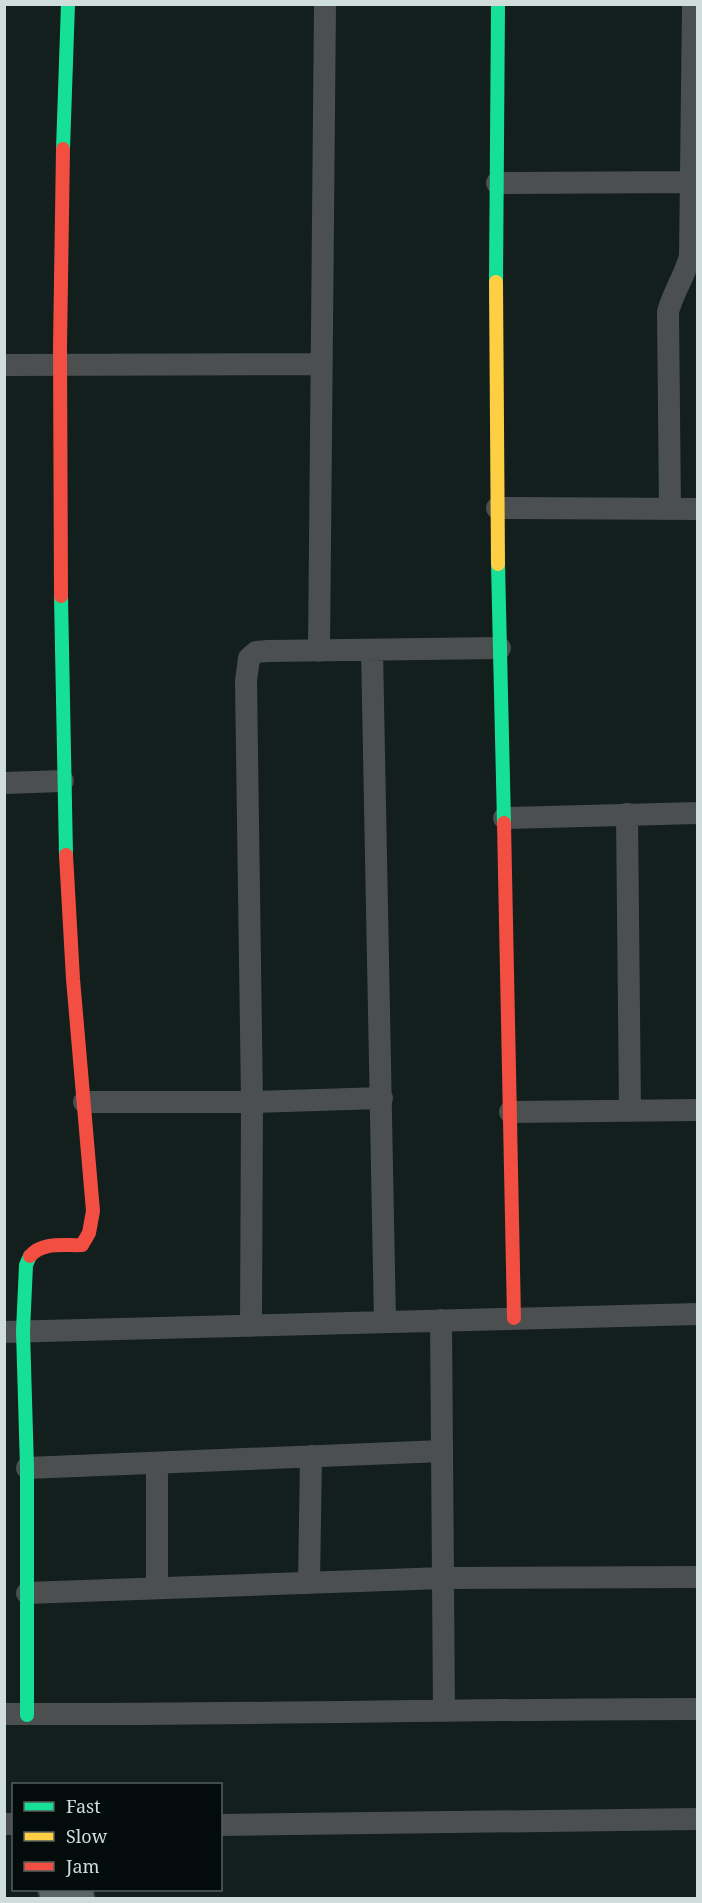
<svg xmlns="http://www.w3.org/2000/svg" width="702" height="1903" font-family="'Noto Serif',serif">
<rect width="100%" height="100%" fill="#121f1c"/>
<!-- building -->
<path fill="#5b6664" stroke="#404746" stroke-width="1.5" d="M38,1890H93L95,1899H40Z"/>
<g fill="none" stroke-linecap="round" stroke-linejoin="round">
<!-- street -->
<path stroke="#4b4f4f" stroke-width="22" d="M497,183L691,182
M4,365L320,364
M497,508L698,509
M670,509L668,312C673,292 685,276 690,256L693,4
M372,650L385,1322
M319,651L325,4
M4,783L63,781
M627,814L630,1111
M504,818L698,813
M84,1102H252L382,1098
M510,1112L698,1110
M441,1320L444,1710
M251,1326L252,1102L246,681L249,658L256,652L268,651L500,648
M4,1332L698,1314
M157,1463V1588
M27,1468L442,1451
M309,1583L311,1456
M27,1593L443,1578L698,1577
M4,1714C236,1715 466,1709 698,1709
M4,1824H14
M220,1825L698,1819"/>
<!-- fast -->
<path stroke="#16e098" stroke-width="14" d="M63,149L68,4
M496,282L498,4
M498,564L504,823
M61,596L66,855
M27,1715V1468L23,1331L26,1265L30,1256"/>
<!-- slow -->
<path stroke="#ffcf43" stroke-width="14" d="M496,282L498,564"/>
<!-- jam -->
<path stroke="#f24e42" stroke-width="14" d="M61,596L60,347L63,149
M504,823L514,1318
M30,1256C43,1241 65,1246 82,1245L89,1233L93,1211L73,979L66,855"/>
</g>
<!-- border -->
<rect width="702" height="1903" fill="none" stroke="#d0dedb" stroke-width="12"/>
<!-- legend -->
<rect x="12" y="1783" width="210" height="108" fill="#030c0a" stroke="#55605e" stroke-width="1.5"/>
<rect x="24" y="1802" width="30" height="9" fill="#16e098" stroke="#55605e" stroke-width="1.5"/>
<text x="66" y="1813" font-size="18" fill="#d0dedb">Fast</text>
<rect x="24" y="1832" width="30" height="9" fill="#ffcf43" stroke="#55605e" stroke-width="1.5"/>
<text x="66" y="1843" font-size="18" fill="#d0dedb">Slow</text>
<rect x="24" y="1862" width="30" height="9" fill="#f24e42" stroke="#55605e" stroke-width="1.5"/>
<text x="66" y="1873" font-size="18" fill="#d0dedb">Jam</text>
</svg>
